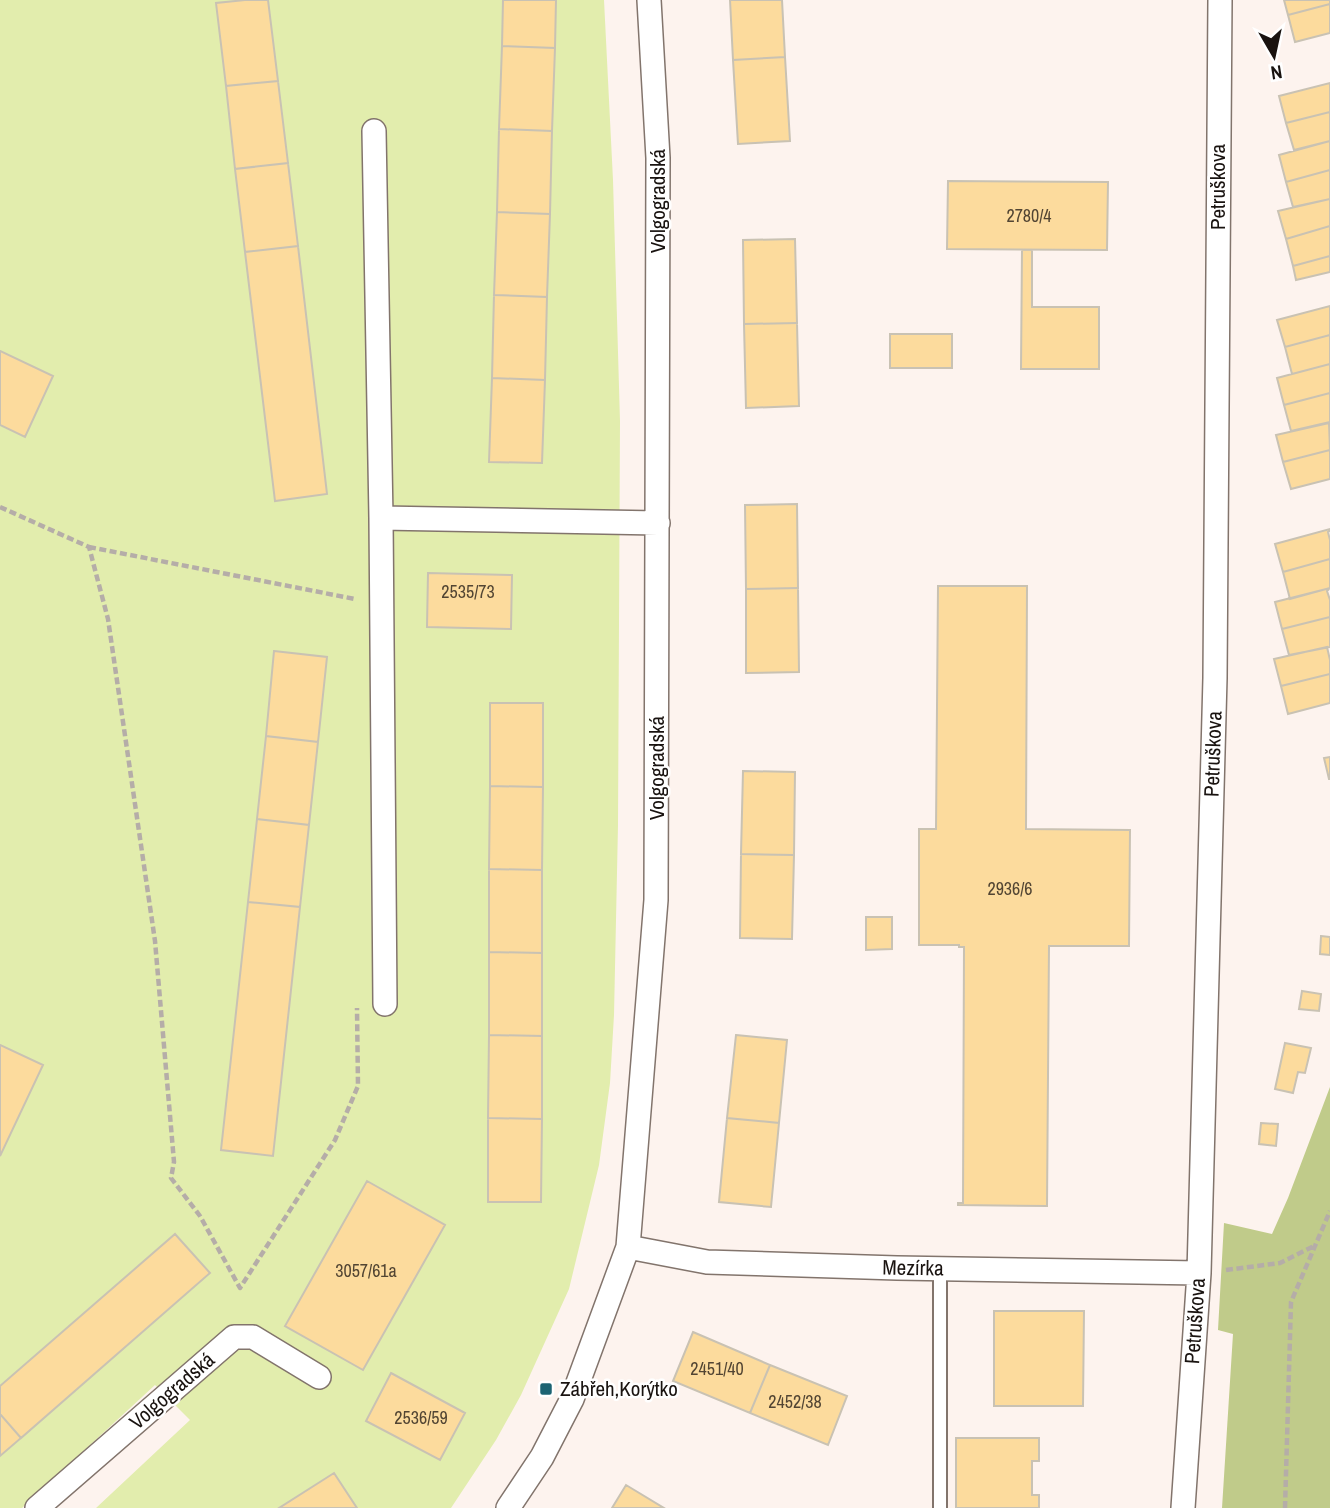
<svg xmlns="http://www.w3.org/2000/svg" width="1330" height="1508" font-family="'Archivo Narrow',sans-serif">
<rect width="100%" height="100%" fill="#fdf3ee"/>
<!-- green -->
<path fill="#e2edad" d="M0,0H604L613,180L620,421L618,825L614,1015L610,1083L599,1165L569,1289L521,1395L496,1440L451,1508H96L190,1420L155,1385L22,1508H0Z"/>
<!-- forest -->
<path fill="#c0cb8a" d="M1330,1087V1508H1222L1233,1334L1218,1330L1224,1223L1272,1234L1288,1198Z"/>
<!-- building -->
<path fill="#fcdb9d" stroke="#c9c2b3" stroke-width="2" d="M245,0H268L278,81L226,86L216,3Z
M503,0H556L555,48L502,46Z
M730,0H782L785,57L733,60Z
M1284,0H1330V4L1288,15Z
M1330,4V33L1295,42L1288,15Z
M502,46L555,48L552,131L499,129Z
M785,57L790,141L738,144L733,60Z
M278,81L288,163L235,169L226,86Z
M1330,83V112L1286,123L1279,96Z
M1330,112V141L1294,150L1286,123Z
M499,129L552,131L550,214L497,212Z
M1330,141V170L1286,182L1279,155Z
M288,163L298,246L245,252L235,169Z
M1330,170V199L1293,207L1286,182Z
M948,181L1108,182L1107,250L947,249Z
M1330,199V226L1286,239L1278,211Z
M497,212L550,214L547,297L494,295Z
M1330,226V256L1293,266L1286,239Z
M795,239L797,323L744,324L743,240Z
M298,246L327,494L275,501L245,252Z
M1022,250H1032V307H1099V369H1021Z
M1330,256V272L1296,280L1293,266Z
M494,295L547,297L545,380L492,378Z
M1330,306V335L1285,347L1277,320Z
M797,323L799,406L746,408L744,324Z
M890,334H952V368H890Z
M1330,335V364L1292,374L1285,347Z
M0,351L53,376L25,437L0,425Z
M1330,364V393L1284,405L1277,378Z
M492,378L545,380L542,463L489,462Z
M1330,393V422L1291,431L1284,405Z
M1329,423L1330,450L1283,462L1276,435Z
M1330,450V479L1291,489L1283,462Z
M797,504L798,588L746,589L745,505Z
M1330,529V531L1328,532L1330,540V559L1283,572L1275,544Z
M1330,559V588L1290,599L1283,572Z
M428,573L512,575L511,629L427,627Z
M938,586H1027L1026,829L1130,830L1129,946H1049L1047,1206L958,1205V1203H963L964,947H959V945H919V829H936Z
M798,588L799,672L746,673V589Z
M1330,588L1327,591L1330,600V617L1282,629L1275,602Z
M1330,617V647L1289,655L1282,629Z
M1327,647L1330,660V674L1281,686L1274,659Z
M274,651L327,657L318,742L266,736Z
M1330,674V703L1288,714L1281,686Z
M490,703H543V787L490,786Z
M266,736L318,742L309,825L257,819Z
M1330,757V779H1329L1324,758Z
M743,771L795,772L794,855L741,854Z
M490,786L543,787L542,870L489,869Z
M257,819L309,825L300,907L248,902Z
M741,854L794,855L792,939L740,938Z
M489,869L542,870V953L489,952Z
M248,902L300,907L273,1156L221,1150Z
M866,917H892V949L866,950Z
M1321,936L1330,937V955L1320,954Z
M489,952L542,953V1036L489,1035Z
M1302,991L1321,994L1319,1011L1299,1009Z
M489,1035L542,1036V1119L488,1118Z
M736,1035L787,1040L779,1123L727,1118Z
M1285,1043L1311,1048L1305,1073L1298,1072L1293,1093L1275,1089Z
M0,1045L43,1065L0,1156Z
M488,1118L542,1119L541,1202H488Z
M727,1118L779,1123L771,1207L719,1202Z
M1261,1123L1278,1124L1276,1146L1259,1144Z
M367,1181L445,1225L363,1370L285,1326Z
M175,1234L210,1273L21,1438L0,1414V1386Z
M994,1311H1084L1083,1406H994Z
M693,1332L770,1365L750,1413L673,1381Z
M770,1365L847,1396L828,1445L750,1413Z
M391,1373L465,1413L440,1460L366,1421Z
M0,1414L21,1438L0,1456Z
M956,1438H1039V1461H1032V1495H1039V1508H956Z
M334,1473L357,1508H279Z
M626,1485L664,1508H612Z"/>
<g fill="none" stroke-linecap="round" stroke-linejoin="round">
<!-- lane casing -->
<g stroke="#82746c" stroke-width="16">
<path id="lane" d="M940,1508V1269"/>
</g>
<!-- street casing -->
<g stroke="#82746c" stroke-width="26">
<path id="street" d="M374,131L381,518L385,1004
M381,518L658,523
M628,1247L707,1262L897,1268L1199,1273
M37,1508L234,1337H253L319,1377
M508,1508L542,1457L572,1399L628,1247L656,900L658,158L649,0
M1183,1508L1199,1273L1215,678L1220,0"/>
</g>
<!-- path -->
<path stroke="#b5ada8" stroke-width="4.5" stroke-dasharray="7 3.5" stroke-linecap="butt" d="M0,507L89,547L108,619L155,941L174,1162L171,1178L200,1216L240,1288L335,1140L358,1086L357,1008
M89,547L355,599V601
M1226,1270L1280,1263L1314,1246
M1285,1508L1291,1302L1330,1211"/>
<!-- lane -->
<use href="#lane" stroke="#fff" stroke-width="12"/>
<!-- street -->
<use href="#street" stroke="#fff" stroke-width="23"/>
</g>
<!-- markers -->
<rect fill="#1c6372" stroke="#fff" stroke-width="2.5" x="539" y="1382" width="14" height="14" rx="3.5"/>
<g text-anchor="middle" stroke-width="5" stroke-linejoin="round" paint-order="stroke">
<!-- number labels -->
<g font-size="18" fill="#524533">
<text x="1029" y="222">2780/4</text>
<text x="468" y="598">2535/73</text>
<text x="1010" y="895">2936/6</text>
<text x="366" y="1277">3057/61a</text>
<text x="717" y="1375">2451/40</text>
<text x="795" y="1408">2452/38</text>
<text x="421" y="1424">2536/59</text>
</g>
<!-- street labels -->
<g font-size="21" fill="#191310" stroke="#fff">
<text transform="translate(1218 187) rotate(-90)" y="7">Petruškova</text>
<text transform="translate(658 201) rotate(-90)" y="7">Volgogradská</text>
<text transform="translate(1213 754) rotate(-88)" y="7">Petruškova</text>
<text transform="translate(657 768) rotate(-90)" y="7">Volgogradská</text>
<text transform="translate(913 1268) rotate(1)" y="7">Mezírka</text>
<text transform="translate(1195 1321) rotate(-86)" y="7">Petruškova</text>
<text transform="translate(172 1391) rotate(-41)" y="7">Volgogradská</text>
</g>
<!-- poi labels -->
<g font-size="21" fill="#191310" stroke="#fff" text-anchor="start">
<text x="560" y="1396">Zábřeh,Korýtko</text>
</g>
</g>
<!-- north arrow -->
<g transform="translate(1274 56) rotate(171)" stroke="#ffffff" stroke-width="5" paint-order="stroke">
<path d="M0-5L12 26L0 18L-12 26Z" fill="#191310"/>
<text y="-10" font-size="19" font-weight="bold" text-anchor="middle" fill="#191310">N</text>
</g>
</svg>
